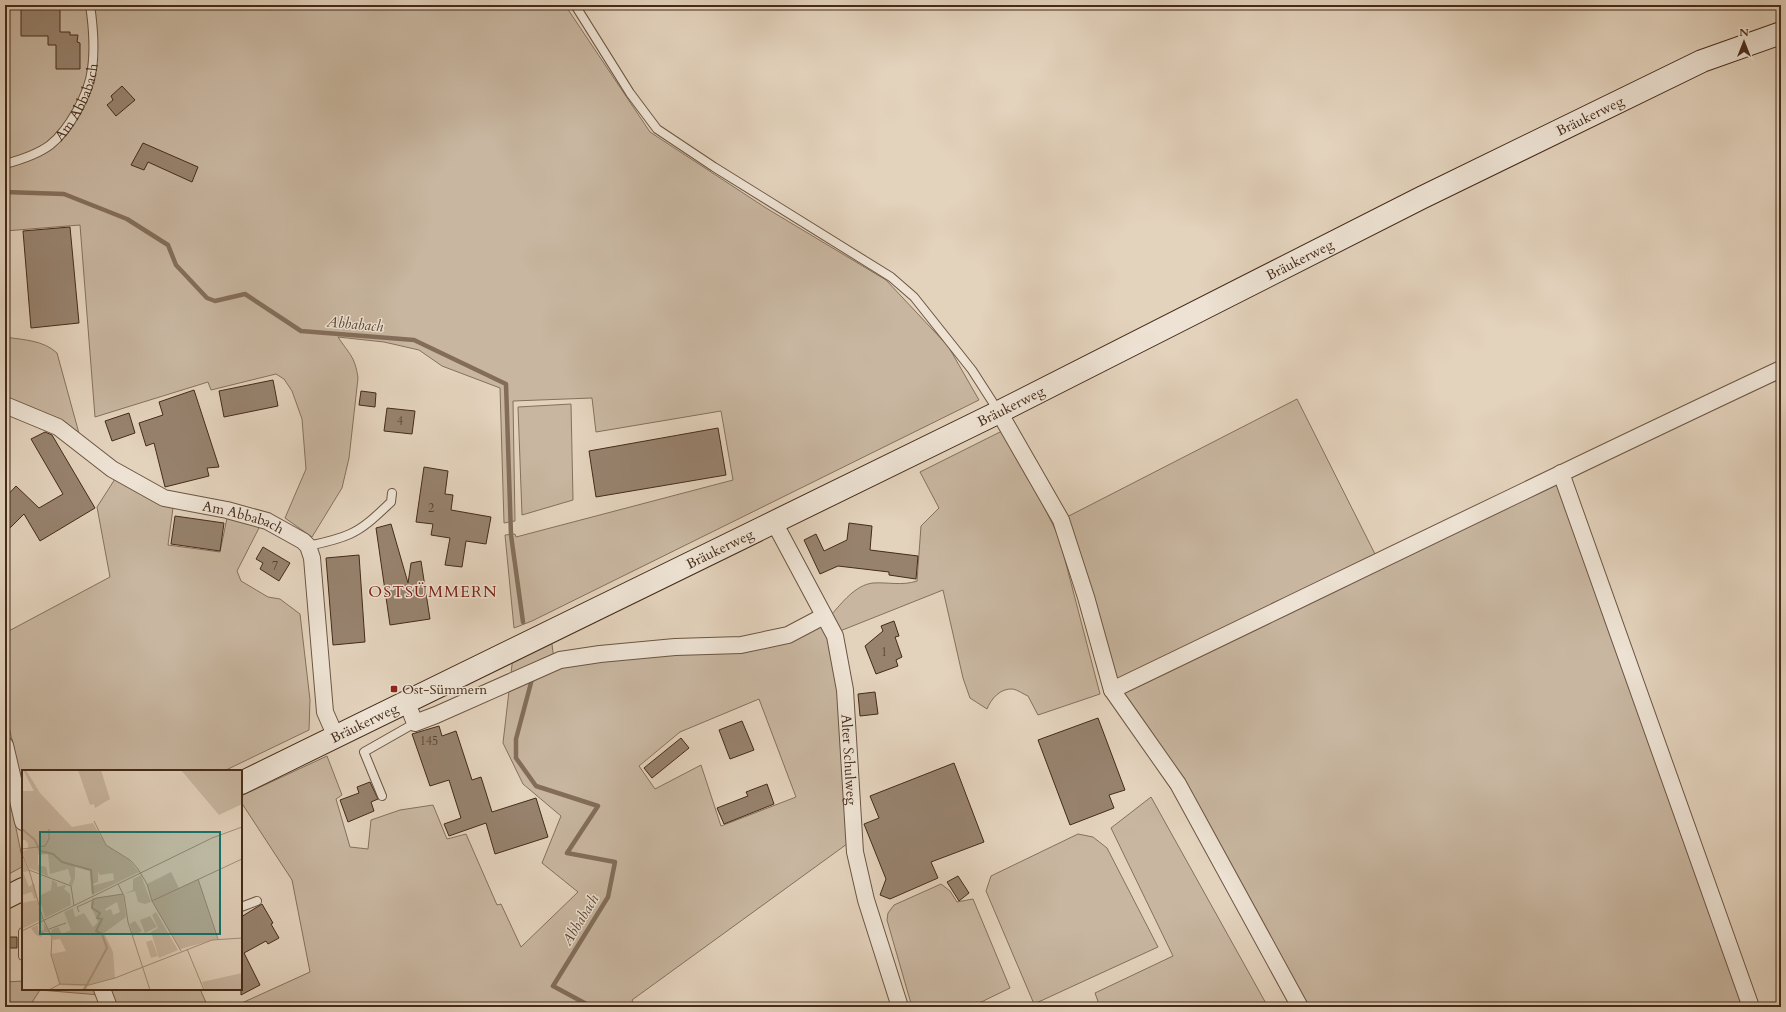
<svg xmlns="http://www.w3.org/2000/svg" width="1786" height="1012" font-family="Cardo,serif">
<rect width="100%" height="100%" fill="#e3d2bc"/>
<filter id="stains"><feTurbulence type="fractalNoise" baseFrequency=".005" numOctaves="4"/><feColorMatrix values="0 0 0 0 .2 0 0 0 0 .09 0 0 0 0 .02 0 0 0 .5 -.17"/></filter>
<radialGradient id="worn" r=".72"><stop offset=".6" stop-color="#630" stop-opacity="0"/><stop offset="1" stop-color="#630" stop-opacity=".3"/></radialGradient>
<!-- green -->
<path fill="#c8b6a0" stroke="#86705c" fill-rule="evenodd" d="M5,5H565L650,132L766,208L886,280L948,346L979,400L532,621L514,628L505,535L515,534L516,537L733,480L721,411L596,432L592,398L513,401L515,521L504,523L500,388L442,366L419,350L384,342L338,337C349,354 355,356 358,378L349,458L342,488L312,537L285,518L306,469L302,419L292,391L284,379L276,374L211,390L208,382L95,417L80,225L5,231Z
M5,337C24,340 43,340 57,353L80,437L5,397Z
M1297,399L1379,562L1561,473L1751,1007H1300L1178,784L1112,690L1061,520Z
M571,404L573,500L522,515L518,407Z
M1002,431L1040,499L1059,537L1100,694L1038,715L1028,696C1023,694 1018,690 1013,689C1000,688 991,699 987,709L970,698L963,678L943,590L840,631L831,615C842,603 855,585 873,583C888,582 902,586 917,581L921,526L939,508L920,472Z
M115,479L150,498L173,508L168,545L220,552L227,518L260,526L237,571L241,581L268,597L280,599L300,614L310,700L309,730L224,771H23V789L5,709V633L110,577L97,507Z
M823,623L831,639L842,691L847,844L632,1000L636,1007H233L310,972L292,880L241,802V796L327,756L342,795L336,799L350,847L368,849L371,820L400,810L433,805L447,839L466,834L497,905L501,904L521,947L578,892L542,863L561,816L523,784L503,743L513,656L551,637L555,667L678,652ZM759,699L796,797L721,826L701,765L655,789L639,766L680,732Z
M5,775L23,862L22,867L5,876Z
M1151,797L1268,1007H1100L1095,993L1173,956L1111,828Z
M1078,834L1093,837L1107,848L1158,947L1034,1004L986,891L991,876Z
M941,884L950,891L957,902L973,899L1010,988L971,1007H912L887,920L888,913L894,905Z
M23,981V989H98L100,995L40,990L29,1007H5V982Z
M111,989H200L208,1007H115Z"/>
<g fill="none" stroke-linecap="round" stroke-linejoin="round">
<!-- stream -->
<path stroke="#836d5a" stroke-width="4.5" d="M5,192L64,194L127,219L168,245L176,265L207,298L215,301L245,294L301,331L414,340L506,384L511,535L523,622
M532,679L516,739V758L536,786L598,806L567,853L615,862L608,897L553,986L592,1007"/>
</g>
<!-- building -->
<path fill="#97826e" stroke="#452b19" d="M21,5H60V32H70V35H78L77,42L80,43V69H56V45H48V36H21Z
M122,86L135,100L116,116L107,105L113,100L111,96Z
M143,143L198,167L192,182L148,162L144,170L131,165Z
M70,227L79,323L31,328L23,231Z
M273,380L278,406L224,417L219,391Z
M194,390L219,467L207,468L209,476L165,487L154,443L146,446L139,423L163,415L159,402Z
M361,391L376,393L375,407L359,405Z
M387,408L415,411L412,434L384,431Z
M129,413L135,433L112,441L105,421Z
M718,428L726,475L596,497L589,451Z
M45,432L52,435L95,508L40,541L24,514L5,533V498L16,486L39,508L63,494L31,439Z
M424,467L448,471L445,494L453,495L451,510L491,517L486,544L466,541L462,567L445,565L450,538L431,535L433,524L416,522Z
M175,516L224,523L220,551L171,544Z
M849,523L872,526L870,550L918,556L916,579L889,575V572L838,566L820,574L804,540L816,534L824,551L847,540Z
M391,524L408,583L411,563L421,561L430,619L390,625L376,528Z
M263,547L290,563L279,581L260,569L263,563L256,559Z
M359,555L365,642L333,645L326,558Z
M894,621L899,636L895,637L902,657L896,660L898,666L876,674L865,646L883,631L881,626Z
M875,692L878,714L860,716L858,694Z
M1098,718L1125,790L1109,795L1114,808L1070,825L1038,740Z
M742,721L754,750L730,759L719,730Z
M439,726L442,736L456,731L472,780L481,777L492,812L536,798L548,837L495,854L486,823L449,836L444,824L461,818L449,780L430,786L412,734Z
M681,738L689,748L652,778L644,768Z
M954,763L984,842L931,862L938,878L890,899L880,895L886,879L864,824L879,818L870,796Z
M370,782L378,799L371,802L374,811L348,822L340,800L359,793L357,787Z
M767,784L774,804L724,824L717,808L748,796L746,792Z
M958,876L969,893L959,901L947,882Z
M262,904L273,923L271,924L279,938L268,944L266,941L244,953L260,985L241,995V917Z
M5,937H17V948H5Z"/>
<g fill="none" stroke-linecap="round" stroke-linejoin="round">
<!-- lane casing -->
<g stroke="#6c5542" stroke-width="10">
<g id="lane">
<path d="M575,5L630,93L657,129L714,167L891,277L914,297L972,370L999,412"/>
<path id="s1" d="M5,164C20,160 38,154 50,145C69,130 89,94 92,69C95,48 93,25 90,5"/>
<path d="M308,546C322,543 337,540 350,534C366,527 379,513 391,502L392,493"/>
<path d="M382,796L364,752L415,723"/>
<path d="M241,907L257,901"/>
<path d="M23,956V932"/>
</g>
</g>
<!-- street casing -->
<g stroke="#6c5542" stroke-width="18">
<g id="street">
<path id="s2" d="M5,405L58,427L112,469L164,498L227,510L267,521L303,541L308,546L312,558L325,712L336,737"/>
<path d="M999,412L1061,520L1086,597L1112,690"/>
<path d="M1561,473L1751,1007"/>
<path id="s3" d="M774,522L835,636L845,690L855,852L866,900L900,1007"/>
<path d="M407,703L415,723L436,715L560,660L600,654L675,647L741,645L788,635L824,616"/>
<path d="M5,745L23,822"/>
<path d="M102,989L109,1007"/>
<path d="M1300,1007L1178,784L1112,690C1335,583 1557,474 1781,369"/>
</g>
</g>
<!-- secondary casing -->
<g stroke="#452b19" stroke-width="24">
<g id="secondary">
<path id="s4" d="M241,783L999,412L1421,198L1702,61L1781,33"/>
<path d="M5,898L23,889"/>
</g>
</g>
<!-- lane -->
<use href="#lane" stroke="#ede2d3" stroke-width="8"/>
<!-- street -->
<use href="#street" stroke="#ede2d3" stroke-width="16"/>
<!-- secondary -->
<use href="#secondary" stroke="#ede2d3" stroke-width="22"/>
</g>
<!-- markers -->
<rect fill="#8f2418" stroke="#ede2d3" stroke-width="1.5" x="390" y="685" width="8" height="8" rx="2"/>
<g text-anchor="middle" stroke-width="3" stroke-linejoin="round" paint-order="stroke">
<!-- number labels -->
<g font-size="12" fill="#5a412e">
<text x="400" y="425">4</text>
<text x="431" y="512">2</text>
<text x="275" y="570">7</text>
<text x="884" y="656">1</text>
<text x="429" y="745">145</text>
</g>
<!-- street labels -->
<g font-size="14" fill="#452b19" stroke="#ede2d3">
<text dy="5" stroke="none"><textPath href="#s1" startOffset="101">Am Abbabach</textPath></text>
<text dy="5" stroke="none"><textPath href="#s4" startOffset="1505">Bräukerweg</textPath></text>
<text dy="5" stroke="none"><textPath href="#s4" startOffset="1181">Bräukerweg</textPath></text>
<text dy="5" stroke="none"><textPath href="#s4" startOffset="857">Bräukerweg</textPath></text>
<text dy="5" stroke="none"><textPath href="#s2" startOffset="267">Am Abbabach</textPath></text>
<text dy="5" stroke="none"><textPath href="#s4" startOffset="533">Bräukerweg</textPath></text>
<text dy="5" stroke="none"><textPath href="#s4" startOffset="137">Bräukerweg</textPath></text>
<text dy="5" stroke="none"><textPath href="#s3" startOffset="254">Alter Schulweg</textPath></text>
</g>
<!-- poi labels -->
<g font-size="14" fill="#452b19" stroke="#ede2d3" text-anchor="start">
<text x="402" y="694">Ost-Sümmern</text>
</g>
<!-- water labels -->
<g font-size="15" font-style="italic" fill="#5f4634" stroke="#ede2d3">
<text transform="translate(355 324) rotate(5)" y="5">Abbabach</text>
<text transform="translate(580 920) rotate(-59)" y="5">Abbabach</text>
</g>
<!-- quarter labels -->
<g font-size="16" letter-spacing="1" fill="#7a1f14" stroke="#ede2d3">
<text x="433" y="597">OSTSÜMMERN</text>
</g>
</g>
<!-- overview -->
<g transform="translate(22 770)">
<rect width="220" height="220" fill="#e3d2bc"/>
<path d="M1,0H4L18,23L50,57L71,53L84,75L107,90L117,102L70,125L69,116L92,110L91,103L78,105L76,102V112L71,114L70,111L69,114L68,101L53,96V108L50,116L47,114L49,109L46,99L28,104L26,84L16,85V95L24,97L26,106L7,98L0,82L6,79V74L3,70H0V21H12ZM56,0H79L88,29L73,38L72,34L68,35ZM159,0H220V34L197,45ZM0,86L7,101L1,102L7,117L12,113L15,128L12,129L10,122L0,125ZM149,102L157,118L176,109L196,169L158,179L130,131L125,114ZM119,105L129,132L123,134L116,132L113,121L102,124L111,120V109ZM30,110L35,113V117L44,115L42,119L48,124L49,135L23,148L17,126L29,120ZM101,124L104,147L82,163L91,182L93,208L66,215L63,220H59L63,216L37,215L29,184L44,181L38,169L31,170L29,160L36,157L40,164L49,160L42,142L51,138L53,147L62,143L71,157L76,152L69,137L70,128ZM95,132L98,142L91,145L89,139L84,141L83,139ZM15,130L20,149L0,159V133ZM134,142L156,180L137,188L129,162L136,158L130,145ZM128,146L135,157L123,163L118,150ZM113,151L120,161L111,166L108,154ZM22,154L28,162H22L19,167L14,165L9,158L16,155V161L22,160ZM130,170L136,186L129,188L124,172ZM220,203V220H183L180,212Z" fill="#c8b6a0" fill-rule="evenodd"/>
<path fill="none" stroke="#ad9985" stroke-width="2" d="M0,59L13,70L18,81L31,84L40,92L69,100L71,124M62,220L85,178L80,164L74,161L80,149L75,148L78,143L70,138L71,131"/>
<path fill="none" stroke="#a48f7b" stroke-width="1" d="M72,51L84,75L108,90L116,99L125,114L130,131M0,79L23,76L27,69V59M0,84L7,100L49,116L52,136M7,100L21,149L30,167L29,185L38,214M176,109L196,169M96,114L102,126L106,152L128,220M57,142L55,137L75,128L101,124M27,159L44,153M0,161L190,68L220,57M165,179L182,220M159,181L130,131L220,89M27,220L38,214L67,215L93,208L190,170L220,168"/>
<path fill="#0f766e" fill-opacity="0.15" stroke="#0f766e" stroke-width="2" d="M18,62H198V164H18Z"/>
<rect width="220" height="220" fill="none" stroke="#452b19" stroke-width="2"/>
</g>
<!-- margin -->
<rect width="1786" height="1012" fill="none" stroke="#e3d2bc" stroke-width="20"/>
<rect x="6" y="6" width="1774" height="1000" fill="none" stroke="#452b19" stroke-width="2"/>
<rect x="10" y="10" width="1766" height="992" fill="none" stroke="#452b19"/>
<!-- north arrow -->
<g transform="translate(1744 42)" stroke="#ede2d3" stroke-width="3" paint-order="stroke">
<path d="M0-3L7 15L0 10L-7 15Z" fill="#452b19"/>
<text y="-6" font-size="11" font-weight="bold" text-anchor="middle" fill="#452b19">N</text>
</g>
<rect width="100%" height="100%" filter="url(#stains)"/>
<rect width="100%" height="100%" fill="url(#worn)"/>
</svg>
